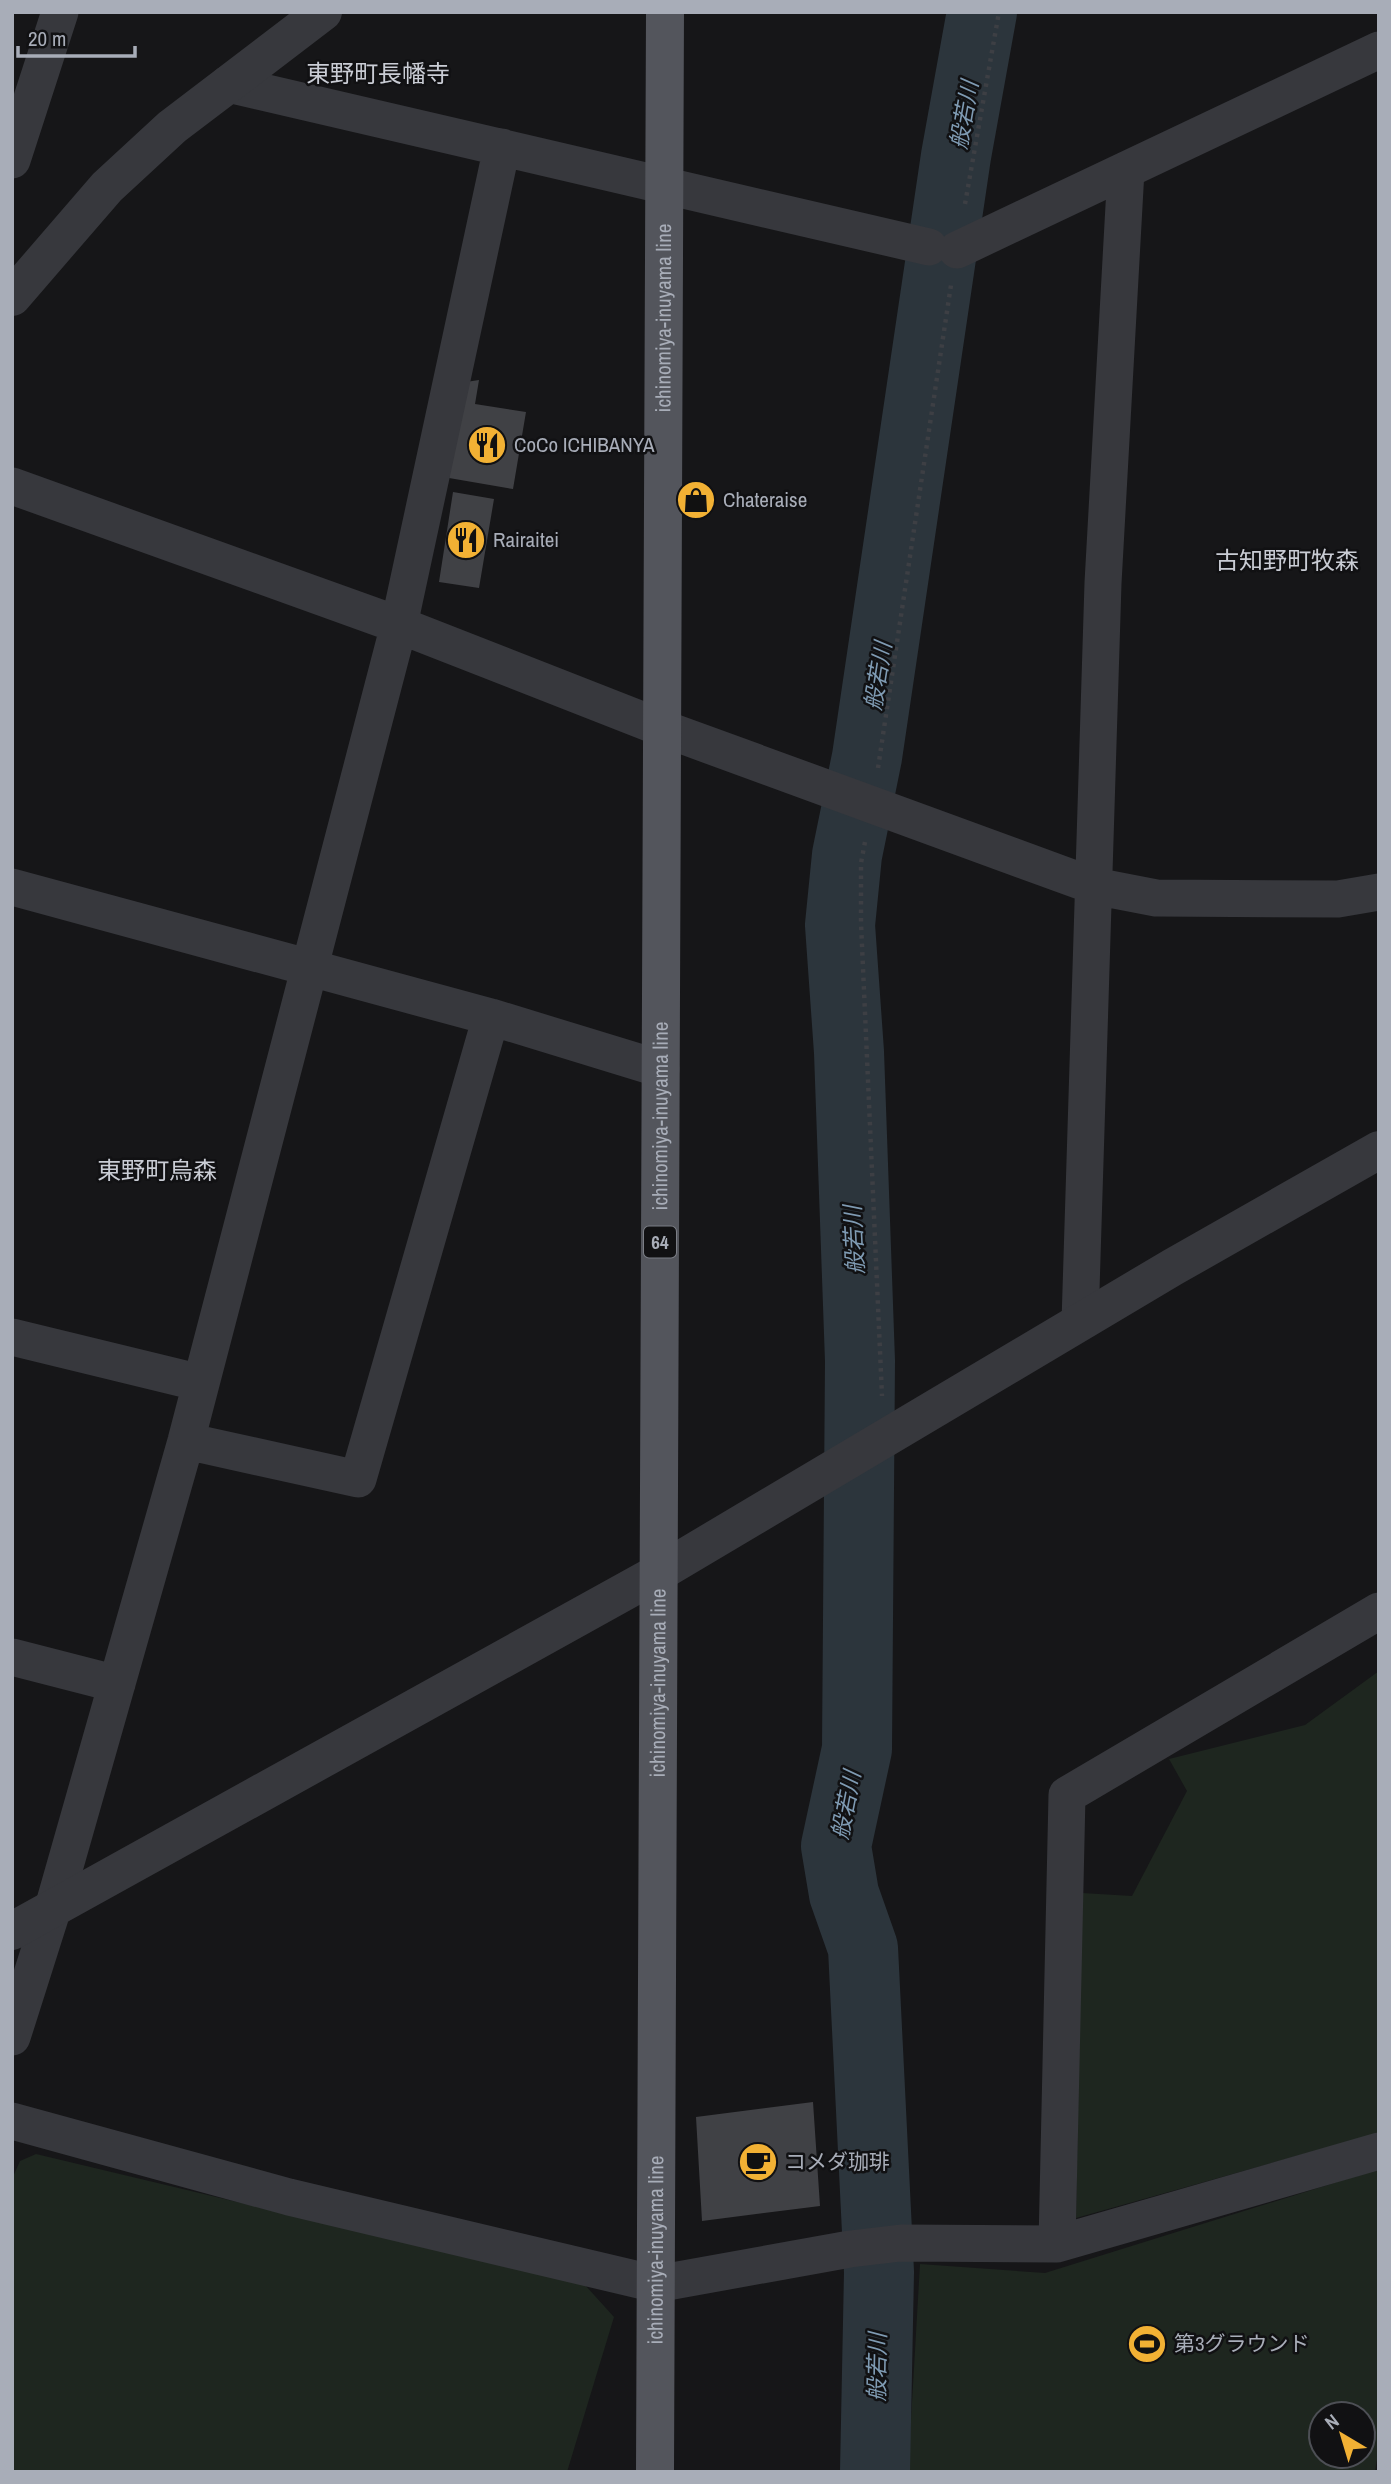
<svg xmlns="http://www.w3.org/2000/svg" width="1391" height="2484" font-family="'Archivo Narrow','Noto Sans JP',sans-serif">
<rect width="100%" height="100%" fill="#161618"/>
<!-- green -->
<path fill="#1e261f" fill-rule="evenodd" d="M1379,1671V2133L1076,2218L1082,1893L1132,1896L1187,1791L1169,1759L1305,1725Z
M36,2154L585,2285L614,2317L567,2472H12V2179L20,2161Z
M1379,2169V2446L1375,2472H908L920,2264L1045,2273ZM1321,2414H1363V2456H1321Z"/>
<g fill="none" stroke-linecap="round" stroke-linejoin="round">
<!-- river -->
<path stroke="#2c353c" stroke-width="70" d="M875,2472L879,2272L863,1948L844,1894L836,1846L857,1749L860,1361L849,1052L840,925L847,855L867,757L956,156L982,12"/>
</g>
<!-- building -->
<path fill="#404145" d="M479,380L475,404L526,412L513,489L449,478L466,382Z
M453,492L494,499L479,588L439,582Z
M813,2102L820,2206L702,2221L696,2117Z"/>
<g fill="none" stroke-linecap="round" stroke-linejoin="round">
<!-- path -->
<path stroke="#3d3f44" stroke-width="4.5" stroke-dasharray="3.5 5" stroke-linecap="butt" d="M965,204L999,12
M878,768L951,285
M865,842L861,863V923L882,1396"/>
<!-- minor -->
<path stroke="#37383d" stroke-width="37" d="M228,84L929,247
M12,160L60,12
M957,250L1379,50
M12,486L399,625L662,728L1094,886L1156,898L1338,899L1379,892
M12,887L491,1017L661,1069
M1080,1322L1103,583L1126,170
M12,1337L201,1383
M186,1441L358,1479L491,1017
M12,1657L117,1684
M12,2037L53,1908L186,1441L399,625L502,147
M12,2121L289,2197L656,2284L850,2249L901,2243L1057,2244L1379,2151
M1057,2244L1067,1795L1379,1611"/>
<!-- tertiary -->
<path stroke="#37383d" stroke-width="38" d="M12,297L107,187L172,127L323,12
M12,1931L660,1572L1173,1267L1379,1150"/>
<!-- primary -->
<path stroke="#53555c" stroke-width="38" id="s1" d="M655,2472L665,12"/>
</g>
<!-- icons -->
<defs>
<g id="restaurant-disc" transform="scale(2.0125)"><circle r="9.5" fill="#f2b134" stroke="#111113"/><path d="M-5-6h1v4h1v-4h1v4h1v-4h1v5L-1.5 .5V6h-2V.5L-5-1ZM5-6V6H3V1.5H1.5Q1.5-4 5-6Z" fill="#111"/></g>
<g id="shop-disc" transform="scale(2.0125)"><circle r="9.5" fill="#f2b134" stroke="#111113"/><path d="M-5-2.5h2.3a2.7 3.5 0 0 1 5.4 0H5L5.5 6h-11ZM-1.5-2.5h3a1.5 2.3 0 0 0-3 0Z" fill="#111"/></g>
<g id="cafe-disc" transform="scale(2.0125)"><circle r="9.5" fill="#f2b134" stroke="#111113"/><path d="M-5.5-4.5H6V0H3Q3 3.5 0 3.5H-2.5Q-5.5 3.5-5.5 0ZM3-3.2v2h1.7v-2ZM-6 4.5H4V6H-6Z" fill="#111"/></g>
<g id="stadium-disc" transform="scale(2.0125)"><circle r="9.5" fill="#f2b134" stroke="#111113"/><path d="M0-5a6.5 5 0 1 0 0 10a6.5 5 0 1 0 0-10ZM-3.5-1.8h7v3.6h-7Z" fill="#111"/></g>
</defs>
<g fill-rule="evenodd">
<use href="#restaurant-disc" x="487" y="445"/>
<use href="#shop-disc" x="696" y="500"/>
<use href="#restaurant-disc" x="466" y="540"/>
<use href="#cafe-disc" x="758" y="2162"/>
<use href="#stadium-disc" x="1147" y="2344"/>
</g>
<g text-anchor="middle" stroke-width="5" stroke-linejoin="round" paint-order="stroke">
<!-- shield labels -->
<rect fill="#111113" stroke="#7b7e86" stroke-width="2" x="644" y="1226.5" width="32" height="31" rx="5"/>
<g font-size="19" font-weight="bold" fill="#a8adb8">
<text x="660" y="1249">64</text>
</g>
<!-- street labels -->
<g font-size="21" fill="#a8adb8" stroke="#111113">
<text dy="7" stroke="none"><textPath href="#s1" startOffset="2154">ichinomiya-inuyama line</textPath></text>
<text dy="7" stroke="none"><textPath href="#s1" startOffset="1356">ichinomiya-inuyama line</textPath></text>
<text dy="7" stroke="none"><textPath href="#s1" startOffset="789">ichinomiya-inuyama line</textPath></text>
<text dy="7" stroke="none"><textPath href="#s1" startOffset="222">ichinomiya-inuyama line</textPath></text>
</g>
<!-- poi labels -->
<g font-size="21" fill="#a8adb8" stroke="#111113" text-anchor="start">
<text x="514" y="452">CoCo ICHIBANYA</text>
<text x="723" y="507">Chateraise</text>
<text x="493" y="547">Rairaitei</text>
<text x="785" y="2169">コメダ珈琲</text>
<text x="1174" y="2351">第3グラウンド</text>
</g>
<!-- water labels -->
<g font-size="23" font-style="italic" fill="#7f9bb3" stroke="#111113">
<text transform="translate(964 115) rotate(-80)" y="8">般若川</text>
<text transform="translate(878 676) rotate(-81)" y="8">般若川</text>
<text transform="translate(854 1240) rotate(-93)" y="8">般若川</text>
<text transform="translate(846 1805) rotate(-79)" y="8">般若川</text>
<text transform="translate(877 2367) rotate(-89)" y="8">般若川</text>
</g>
<!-- quarter labels -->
<g font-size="24" fill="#c9ccd4" stroke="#111113">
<text x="378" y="82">東野町長幡寺</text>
<text x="1287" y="569">古知野町牧森</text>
<text x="157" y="1179">東野町烏森</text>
</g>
</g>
<!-- border -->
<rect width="1391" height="2484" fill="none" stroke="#a8adb8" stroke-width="28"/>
<!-- north arrow -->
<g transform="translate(1342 2435) rotate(322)"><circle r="33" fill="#111113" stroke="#4d4f55" stroke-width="2"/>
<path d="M0-5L12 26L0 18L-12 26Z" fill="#f2b134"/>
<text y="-10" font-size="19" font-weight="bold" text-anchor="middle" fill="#a8adb8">N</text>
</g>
<!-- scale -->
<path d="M18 46v10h117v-10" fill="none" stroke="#a8adb8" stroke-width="3.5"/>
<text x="28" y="46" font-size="21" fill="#a8adb8" stroke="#111113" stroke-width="5" paint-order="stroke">20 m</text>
</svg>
